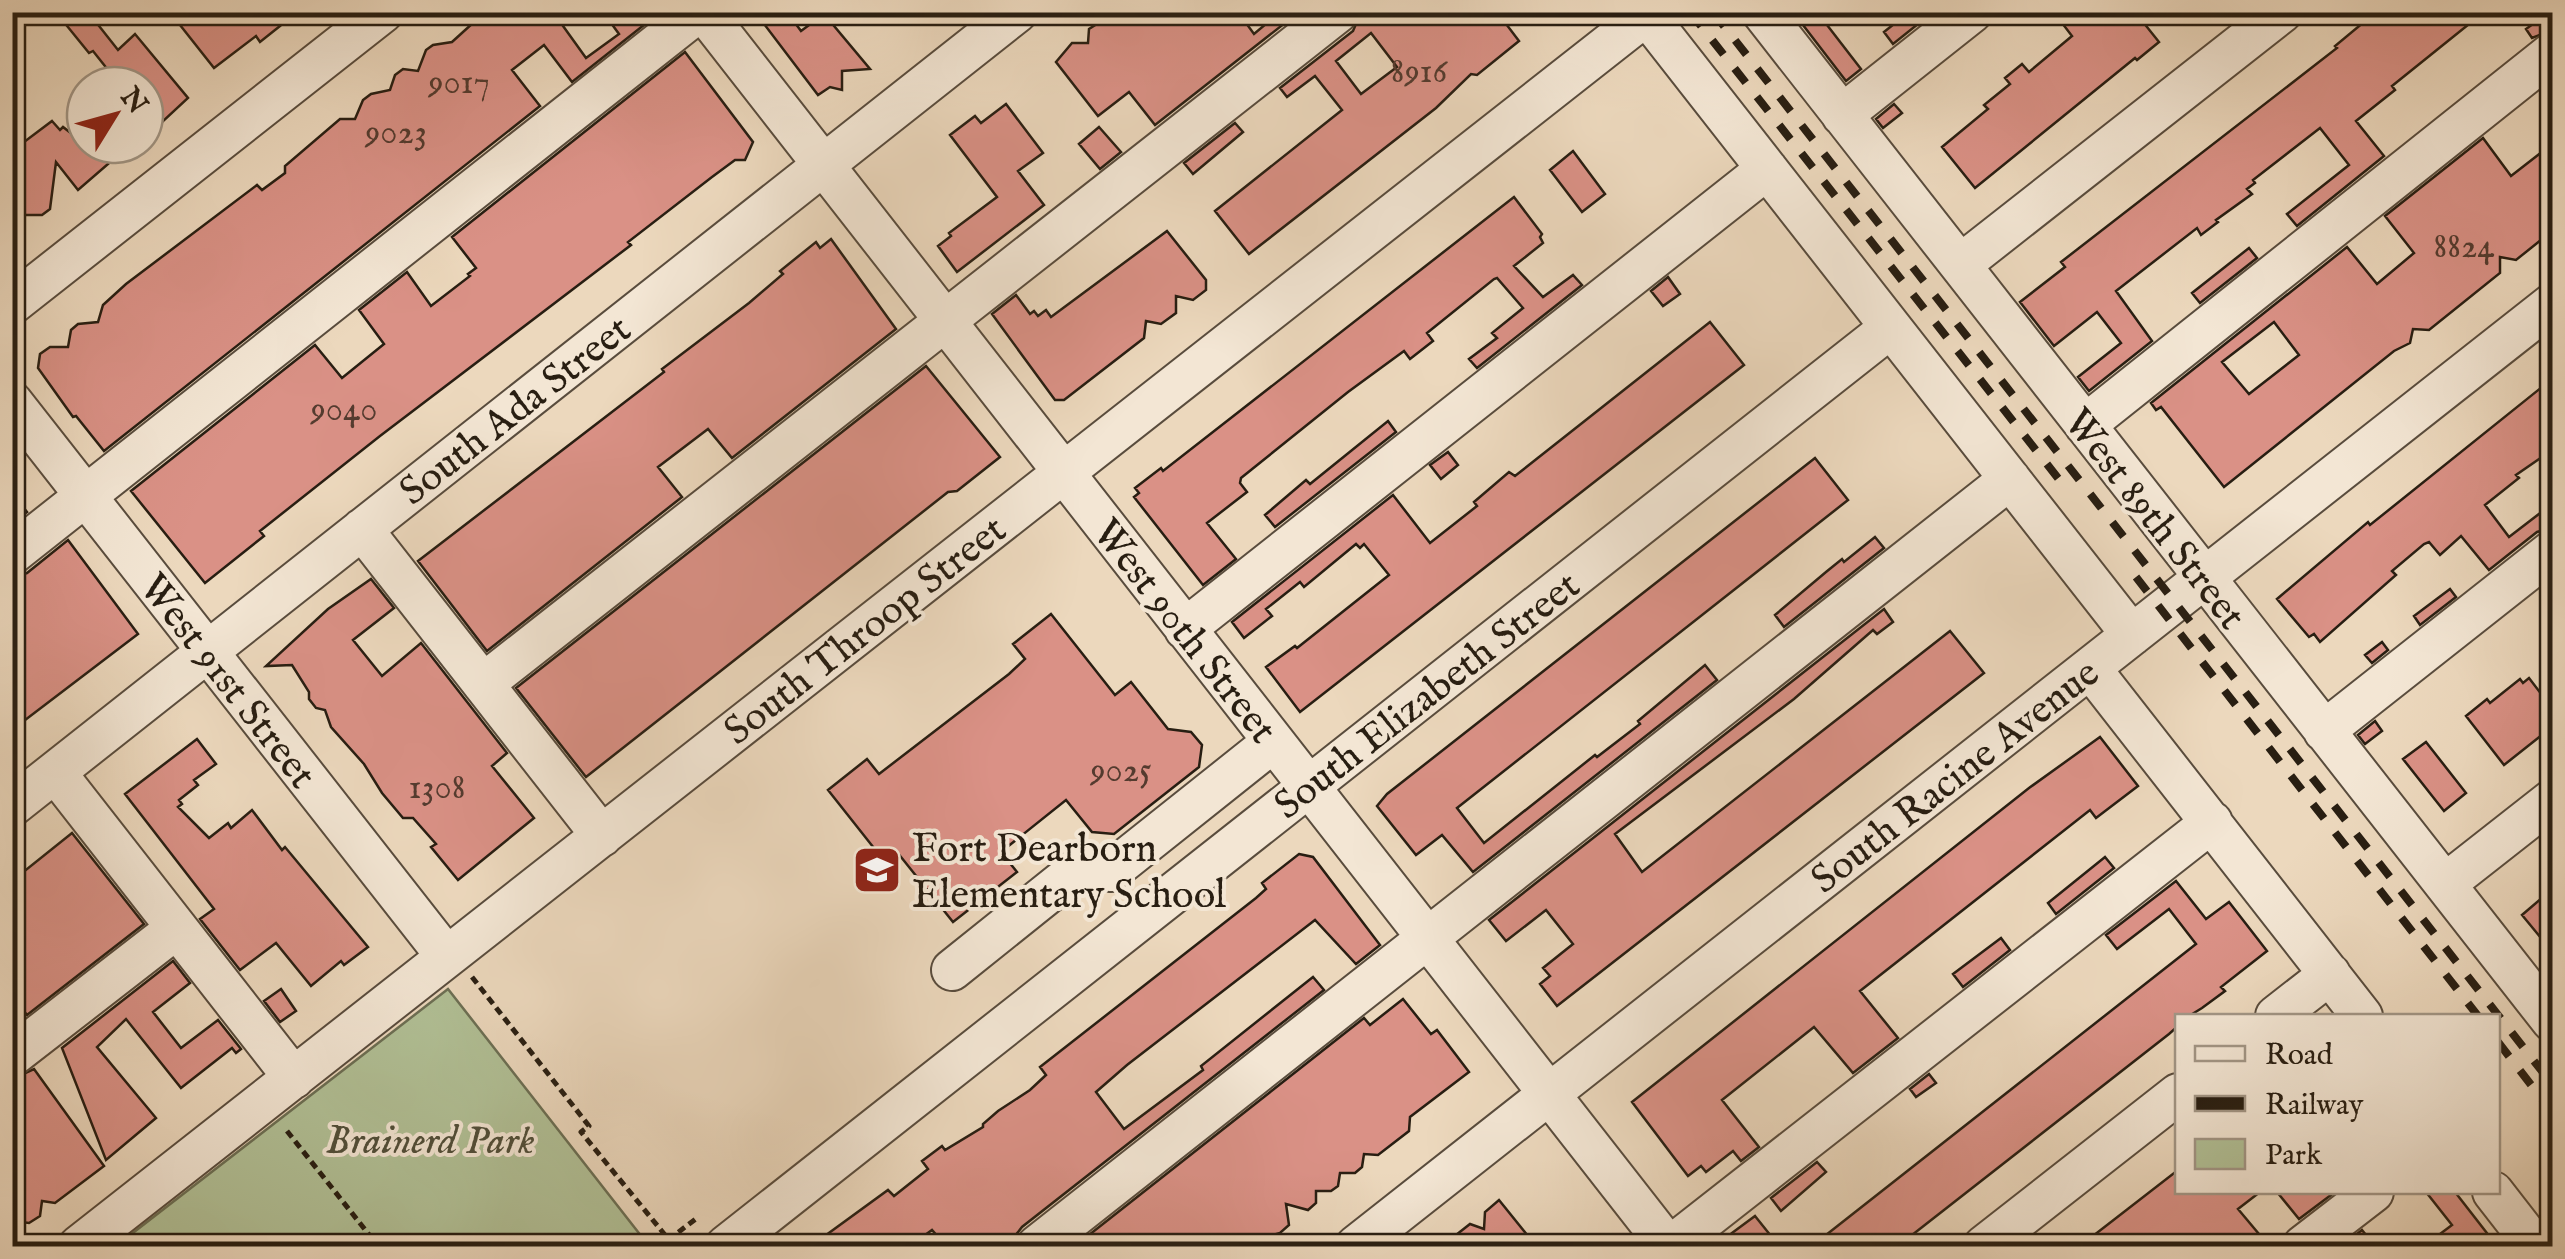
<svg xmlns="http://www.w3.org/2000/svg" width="2565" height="1259" font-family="'IM FELL English',serif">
<rect width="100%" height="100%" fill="#ecd8bd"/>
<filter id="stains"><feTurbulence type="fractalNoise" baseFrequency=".002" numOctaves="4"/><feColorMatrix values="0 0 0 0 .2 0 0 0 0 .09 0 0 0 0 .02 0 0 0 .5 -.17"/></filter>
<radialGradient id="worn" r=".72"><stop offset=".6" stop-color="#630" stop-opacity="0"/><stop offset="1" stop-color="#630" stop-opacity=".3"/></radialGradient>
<!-- park -->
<path fill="#b1c096" stroke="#6c6f54" stroke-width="2.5" d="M448,989L649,1246H116Z"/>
<!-- building -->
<path fill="#da9186" stroke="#281e12" stroke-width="2.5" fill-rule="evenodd" d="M74,12H88L118,50L135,34L188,98L145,138V85H120L93,51L89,53L63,21Z
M197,12H269L280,26L260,42L256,36L214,68L180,25Z
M485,12H553L586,58L619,34L603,12H650L654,17L572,82L544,45L512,70L540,106L104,451L76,416L73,417L38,368L40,354L50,347H68L71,330L78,324L98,322L103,305L126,284L257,185L262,190L285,173V166L340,119H355L363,100L371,94L390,90L395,75L403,69L418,71L426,50L433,45L452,42Z
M755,12H787L801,31L824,14L870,69L842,71V90L830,87L818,95Z
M1116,12H1238L1254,34L1280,12H1299L1155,125L1129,92L1098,116L1056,62L1072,43H1088L1089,29Z
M1361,12H1497L1519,41L1477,75L1471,74L1436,108L1249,254L1215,211L1342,110L1315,76L1287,97L1280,88L1353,31ZM1371,33L1397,67L1361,94L1336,61Z
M1793,12H1817L1861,69L1846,81Z
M1909,12H1933L1893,44L1884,32Z
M2074,12H2135L2159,42L2137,60L2135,58L1975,188L1942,147L1988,109L1984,105L2010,84L2005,78L2022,64L2029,72L2072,36L2062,23Z
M2376,12H2484L2392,86L2395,90L2356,121L2384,156L2297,226L2287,214L2349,165L2320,128L2253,180L2255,183L2247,189L2252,194L2216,220L2218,222L2201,235L2197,228L2116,291L2152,341L2089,391L2078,377L2121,343L2097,312L2054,346L2020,302L2065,267L2061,262L2337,48L2335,46Z
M2544,16L2552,30L2532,38L2526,29Z
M685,52L753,142L745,160H735L712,177L628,242L631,245L380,436L260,531L264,536L205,583L131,491L315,345L342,378L384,344L359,310L407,272L431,306L470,276L468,274L476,268L452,237Z
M1006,104L1043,153L1018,171L1044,205L957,272L938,246L951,236L949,233L997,197L950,135L975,116L981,123Z
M1894,104L1902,113L1883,128L1876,119Z
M52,121L60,130L63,127L72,134L81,145H130L78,190L56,162L50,209L42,215H12V151Z
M1235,123L1243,132L1193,174L1184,163Z
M1099,127L1121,152L1100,169L1079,144Z
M2483,138L2511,176L2552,144V231L2516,260L2500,257V273L2429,330L2413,329L2410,343L2394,351L2224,487L2161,407L2156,410L2151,403L2347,247L2377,284L2414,253L2385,216ZM2274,322L2299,355L2249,394L2222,362Z
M1573,151L1605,194L1582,212L1550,170Z
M1514,197L1542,234L1540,237L1543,243L1514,266L1543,297L1573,275L1582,285L1477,368L1469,359L1497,338L1492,333L1523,308L1497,278L1494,279L1427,333L1433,341L1410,359L1404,351L1348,392L1241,478L1240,483L1247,492L1207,523L1236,559L1203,585L1134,497L1139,493L1135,488L1161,468L1163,471Z
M1167,231L1206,280V290L1193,300L1176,296V313L1161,324L1146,321L1144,338L1064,400H1055L992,314L1016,295L1030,314L1034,311L1038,316L1046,310L1051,317Z
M831,239L896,329L732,458L708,429L658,467L682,497L487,651L418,561L664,372L662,369L749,303L783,274L780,271L816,242L820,248Z
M2249,248L2257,258L2200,303L2192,293Z
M1668,277L1680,294L1663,306L1651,291Z
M1710,322L1744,365L1300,712L1266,667L1295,646L1297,648L1389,575L1364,544L1360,548L1356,544L1304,587L1300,582L1266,609L1272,616L1244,638L1232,622L1393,495L1430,543L1477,506L1474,502L1509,472L1515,476Z
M926,366L1000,457L957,491L948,492L586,777L516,688Z
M2552,379V450L2516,475L2519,478L2485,505L2509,537L2552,504V528L2537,532L2489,570L2461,536L2440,555L2429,542L2424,544L2392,571L2396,575L2320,642L2314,634L2309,637L2277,599L2368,522L2370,525Z
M1388,421L1396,432L1275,527L1265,515L1306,480L1310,484Z
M1448,452L1458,465L1441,479L1430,465Z
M1815,458L1848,500L1457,808L1484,843L1595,755L1597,757L1640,724L1638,721L1705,665L1717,680L1473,872L1442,835L1416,855L1377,806L1387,794Z
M12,493L27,512L12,523Z
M1875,537L1884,548L1784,627L1775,615L1826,572L1842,559L1844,562Z
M68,540L138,634L12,730V577L27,573Z
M371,579L394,608L353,640L382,676L421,643L507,753L492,766L534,818L458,880L431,847L436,844L413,818H403L382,793L364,764L331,727L325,710L316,708L309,699V692L292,665L266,666L328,609Z
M2450,589L2456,597L2420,625L2414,616Z
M1884,609L1893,622L1877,634L1873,630L1794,699L1615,834L1642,872L1950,631L1984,673L1557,1006L1540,984L1550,976L1543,968L1573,944L1546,910L1506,941L1489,920Z
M1051,614L1115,695L1131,682L1168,729L1191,732L1202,745L1199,767L1114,834L1092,832L1066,800L1001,852L1017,872L953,922L897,852L885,862L828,790L867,759L879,774L1009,674L1025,659L1013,644Z
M2382,642L2388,650L2372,663L2365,655Z
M2529,678L2552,708V727L2504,765L2466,716L2487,699L2490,703L2520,679L2523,683Z
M2375,721L2382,731L2365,744L2358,735Z
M2100,737L2138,786L2096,818L2090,810L1860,991L1898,1038L1853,1073L1814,1027L1722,1100L1759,1147L1741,1161L1733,1151L1706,1172L1701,1166L1688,1176L1632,1102L2029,788Z
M197,739L216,764L194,780L198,785L179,800L182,804L178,807L209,838L228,823L231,828L252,810L282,850L285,847L368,947L344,965L341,961L311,986L276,943L240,970L200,919L214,909L125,794Z
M2426,742L2466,793L2444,811L2403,759Z
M72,833L144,924L27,1015L12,996V881Z
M1299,854L1313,857L1380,945L1356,964L1315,920L1127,1065L1096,1092L1124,1129L1203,1070L1201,1066L1313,977L1324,990L1022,1227L1015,1236L1014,1246H946L932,1230L910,1246H811L888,1190L894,1196L928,1169L922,1161L942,1146L945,1150L983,1127V1124L998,1111L1030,1090L1046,1075L1040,1067L1256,898L1266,889L1262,883Z
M2105,857L2114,868L2056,914L2048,903Z
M2176,881L2206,919L2229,902L2267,951L2221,987L2225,991L2202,1008L2189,1016H2178V1026L2169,1034L1898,1246H1812L2196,944L2169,909L2117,949L2106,935Z
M2543,897L2552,909V929L2541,938L2522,915Z
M2001,938L2010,950L1963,987L1953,974Z
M173,961L190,983L153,1012L181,1048L218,1020L241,1049L236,1053L232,1048L181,1088L126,1019L97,1047L156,1118L106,1160L62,1048Z
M281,989L296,1011L280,1022L264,1001Z
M1403,999L1431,1034L1437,1030L1469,1072L1410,1117L1409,1131L1378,1155L1364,1154L1362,1167L1355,1173H1340L1338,1186L1331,1191H1316V1203L1308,1210L1286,1204L1289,1225L1280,1233L1259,1239L1257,1246H1075L1364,1018L1370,1025Z
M34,1069L104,1166L55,1203L42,1201L40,1216L29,1223L12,1221V1079Z
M1929,1074L1936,1083L1916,1097L1910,1089Z
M1817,1162L1826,1172L1781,1211L1771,1198Z
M2178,1170V1192H2260L2238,1209L2269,1246H2080Z
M2277,1192H2335L2299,1219Z
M2426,1192H2455L2497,1246H2424L2452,1225Z
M1499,1200L1536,1246H1442L1470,1224L1484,1229L1485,1212Z
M1755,1216L1779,1246H1742L1732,1233Z
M2362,1230L2375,1246H2345L2343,1245Z"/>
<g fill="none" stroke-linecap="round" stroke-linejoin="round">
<!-- minor casing -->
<g stroke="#594c3d" stroke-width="44">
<path id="minor" d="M704,12L1668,1246
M1644,12L2132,635
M1762,12L2552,1021
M1842,115L1972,12
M1960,265L2282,12
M12,304L383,12
M12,402L447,957
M2085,425L2552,53
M362,529L602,836
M12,554L698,12
M1185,629L1767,169
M2090,668L2362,1016
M483,684L1338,12
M2324,731L2552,551
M55,772L294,1078
M12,806L1017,12
M2445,884L2552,800
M952,970L1083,865L1111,871L1273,742
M2276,1016L2330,974
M12,1056L177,928
M2493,1192L2535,1246
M79,1246L1650,12
M726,1246L1890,328
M1037,1246L2010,479
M1356,1246L2552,304
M1671,1246L2212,822
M1984,1246L2178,1094
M2303,1246L2373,1192"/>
</g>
<!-- path -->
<path stroke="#281e12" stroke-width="5" stroke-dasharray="8 5" stroke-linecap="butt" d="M472,977L589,1126L581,1132L674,1246
M287,1131L378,1246
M668,1240L697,1218"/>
<!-- minor -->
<use href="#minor" stroke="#f3e6d4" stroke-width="40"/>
<!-- rail -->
<path stroke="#281e12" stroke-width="8" stroke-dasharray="18 18" stroke-linecap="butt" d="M1690,12L2065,487
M1713,12L2552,1084
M2136,577L2478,1016
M2498,1042L2552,1112"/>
</g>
<!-- icons -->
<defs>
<g id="school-square" transform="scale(2.5)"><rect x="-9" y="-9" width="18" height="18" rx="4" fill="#8f2418" stroke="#f3e6d4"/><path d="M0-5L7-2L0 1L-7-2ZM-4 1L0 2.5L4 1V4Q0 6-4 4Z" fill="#fff"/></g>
</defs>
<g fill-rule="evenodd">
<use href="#school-square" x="877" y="870"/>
</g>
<g text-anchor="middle" stroke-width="8" stroke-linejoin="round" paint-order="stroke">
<!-- number labels -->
<g font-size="35" fill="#543b2f">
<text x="1419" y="82">8916</text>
<text x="459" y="93">9017</text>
<text x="396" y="143">9023</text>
<text x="2464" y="257">8824</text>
<text x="344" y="420">9040</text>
<text x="1121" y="781">9025</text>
<text x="437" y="798">1308</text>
</g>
<!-- street labels -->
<g font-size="40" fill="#281e12" stroke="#f3e6d4">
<text transform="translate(514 409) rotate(-38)" y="14">South Ada Street</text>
<text transform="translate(2156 518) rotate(52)" y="14">West 89th Street</text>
<text transform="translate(864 629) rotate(-38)" y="14">South Throop Street</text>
<text transform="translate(1186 630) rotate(52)" y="14">West 90th Street</text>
<text transform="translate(229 680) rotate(52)" y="14">West 91st Street</text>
<text transform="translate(1426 694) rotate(-38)" y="14">South Elizabeth Street</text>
<text transform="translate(1954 775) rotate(-38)" y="14">South Racine Avenue</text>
</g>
<!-- poi labels -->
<g font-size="40" fill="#281e12" stroke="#f3e6d4" text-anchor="start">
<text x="912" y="861">Fort Dearborn<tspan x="912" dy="46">Elementary School</tspan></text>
</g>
<!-- park labels -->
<g font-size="40" font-style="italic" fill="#514f3a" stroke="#f3e6d4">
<text x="430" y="1153">Brainerd Park</text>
</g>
</g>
<!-- margin -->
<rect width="2565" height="1259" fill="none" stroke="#ecd8bd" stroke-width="50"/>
<rect x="15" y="15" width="2535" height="1229" fill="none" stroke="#281e12" stroke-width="5"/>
<rect x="25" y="25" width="2515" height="1209" fill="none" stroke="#281e12" stroke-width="2.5"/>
<!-- legend -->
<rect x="2175" y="1014" width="325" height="180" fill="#f3e6d4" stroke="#a29686" stroke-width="2.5"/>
<rect x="2195" y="1046" width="50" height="15" fill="#f3e6d4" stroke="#a29686" stroke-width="2.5"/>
<text x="2265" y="1064" font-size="30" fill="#281e12">Road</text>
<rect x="2195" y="1096" width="50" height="15" fill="#281e12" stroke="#a29686" stroke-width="2.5"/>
<text x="2265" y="1114" font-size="30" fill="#281e12">Railway</text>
<rect x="2195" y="1139" width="50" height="30" fill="#b1c096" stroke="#a29686" stroke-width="2.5"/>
<text x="2265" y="1164" font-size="30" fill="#281e12">Park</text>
<!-- north arrow -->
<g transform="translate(115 115) rotate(53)"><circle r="48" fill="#f3e6d4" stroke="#a29686" stroke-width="2.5"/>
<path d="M0-8L18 38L0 25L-18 38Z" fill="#8f2418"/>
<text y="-15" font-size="28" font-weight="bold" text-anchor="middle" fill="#281e12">N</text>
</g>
<rect width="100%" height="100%" filter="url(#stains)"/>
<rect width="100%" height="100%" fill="url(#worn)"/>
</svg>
